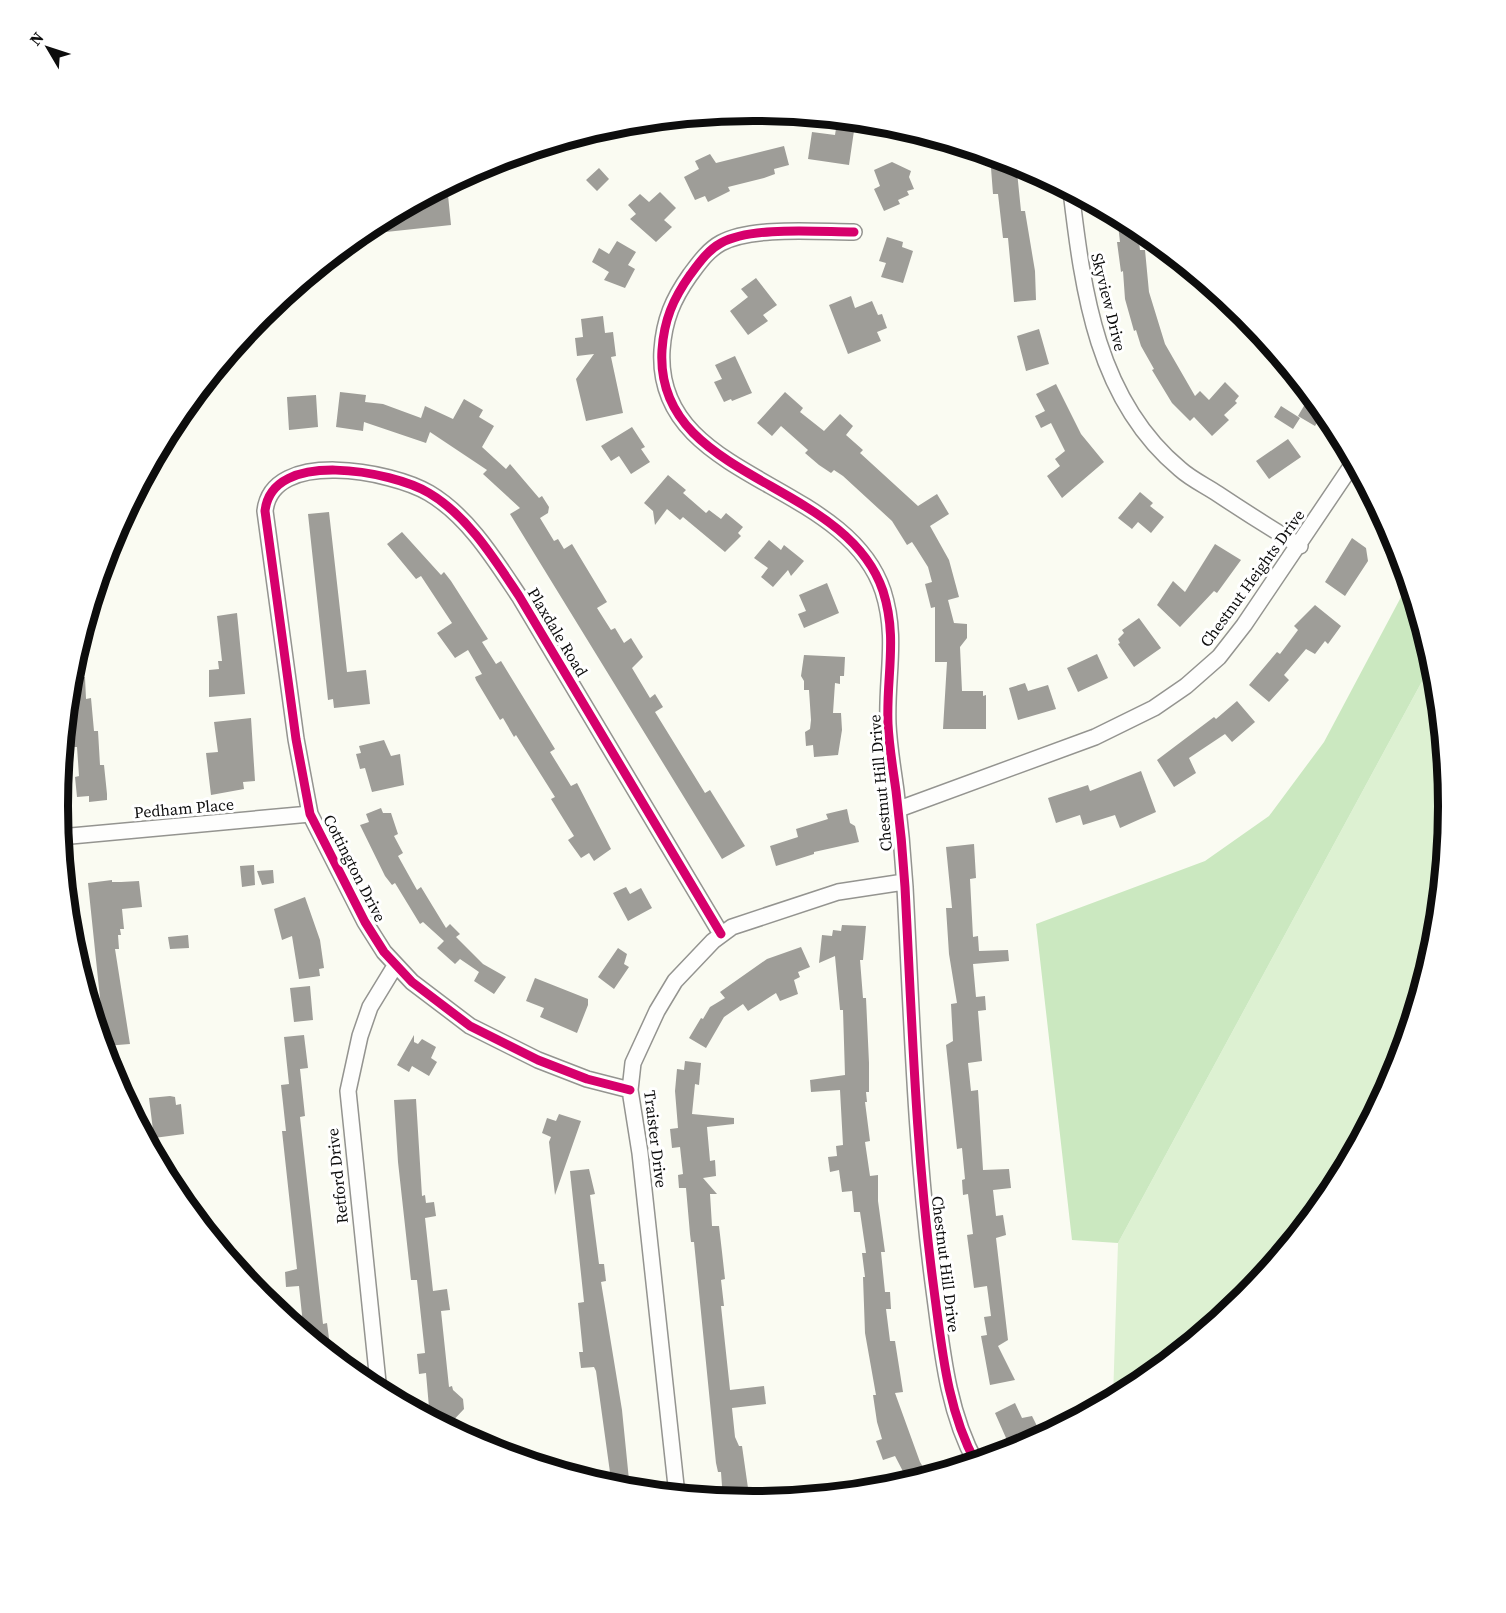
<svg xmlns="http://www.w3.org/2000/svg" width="1506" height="1613" font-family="'Source Serif 4',serif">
<rect width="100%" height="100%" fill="#fafbf2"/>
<!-- green -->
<path fill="#ddf1d2" d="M1433,661L1449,807L1436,943L1396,1073L1332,1193L1245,1299L1139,1385L1113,1399L1118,1243Z"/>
<!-- forest -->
<path fill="#cbe8c0" d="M1409,582L1433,661L1118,1243L1072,1240L1036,924L1205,861L1269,816L1324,742Z"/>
<!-- building -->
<path fill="#9e9d98" d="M837,122L855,124L849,165L808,159L812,132L835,135Z
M784,146L789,165L774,169L775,174L764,178L728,187L730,191L708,202L705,196L695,200L684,177L699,169L695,161L710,154L716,163Z
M990,155L1016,162L1021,211H1025L1035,271L1036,300L1014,302L1008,238H1003L998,194H993Z
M892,162L911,171L909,177L914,189L907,191L909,195L898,200L900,204L884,211L874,189L880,186L874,170Z
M599,168L609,179L597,191L586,180Z
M447,185L451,225L358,235L367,228Z
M660,192L676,208L664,220L672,227L656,242L630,219L636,214L628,205L640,194L649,202Z
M1117,216L1137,226L1140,250H1145L1149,292L1165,344L1195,396L1200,391L1209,400L1225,382L1239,396L1235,401L1237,403L1224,415L1229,420L1212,436L1194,417L1190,421L1172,403L1152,370L1154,369L1141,346L1136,330L1134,331L1125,299L1123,271L1121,272L1117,242H1120Z
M887,237L903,242L902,247L913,251L903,283L881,277L886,263L879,261Z
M617,241L636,252L628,265L635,269L625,288L604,280L609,272L592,262L599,248L609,254Z
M756,278L777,305L763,315L768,321L748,335L730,311L748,297L741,289Z
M851,296L855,308L872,301L878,315L882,314L887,328L877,332L881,341L848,354L829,305Z
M603,316L605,333L613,332L616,356L611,357L623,413L586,421L576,379L594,354L577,356L575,338L583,337L581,319Z
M1039,329L1049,364L1026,371L1017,336Z
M735,356L752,393L732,401L731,399L724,402L714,382L722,379L715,365Z
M1056,384L1081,434L1104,462L1062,498L1047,476L1060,466L1055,459L1065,451L1051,423L1041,428L1035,416L1045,411L1036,394Z
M340,392L366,395L365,402L383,404L421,418L425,406L453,419L464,399L483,410L479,417L494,426L482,447L506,469L510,464L539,498L542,496L549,507L548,513L540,518L554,541L558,539L564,549L572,544L607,602L597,608L611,630L615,628L624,643L631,638L643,657L632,668L650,698L655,694L663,707L655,712L705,793L710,790L745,846L722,859L510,514L520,508L483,474L487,470L430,432L426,443L364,422L363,431L336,427Z
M785,392L803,408L800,412L824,431L840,414L853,426L846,435L863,450L860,453L918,506L937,494L949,514L930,526L949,560L959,597L948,600L954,623L967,624V638L960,647L962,691H983V696L986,695V729H943L947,662H935V607L931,608L925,584L932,582L928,567L916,548L912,542L907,545L892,521L843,476L834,470L831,473L819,465L805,453L808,450L781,426L772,436L757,423Z
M1311,394L1324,411L1315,426L1298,416Z
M316,395L318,427L289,430L287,397Z
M1281,406L1300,418L1293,429L1274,417Z
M632,427L645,447L641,449L650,462L631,474L619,456L611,461L601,446Z
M1288,439L1301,457L1269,479L1256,461Z
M668,475L686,490L683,493L706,513L709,510L721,519L726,513L743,527L738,533L741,536L725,552L683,517L680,520L667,509L655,525L653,511L644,503Z
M1140,492L1153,503L1150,506L1164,517L1151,533L1138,522L1132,529L1118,518Z
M329,512L347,672L366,670L370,704L334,708L333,699L328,700L308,514Z
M402,532L441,575L444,572L451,581L488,639L482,642L496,664L501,661L555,749L550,752L571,786L577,783L611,849L594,861L589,853L581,858L568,840L574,836L551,799L555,797L516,735L514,737L503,718L500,720L476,680L475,677L482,674L468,650L455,658L437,633L452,623L421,576L416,579L387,544Z
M1352,538L1366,548L1368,561L1345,596L1325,582Z
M769,540L781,550L784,545L804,561L791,576L788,570L773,587L761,577L768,568L754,558Z
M1215,544L1241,560L1217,593L1214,591L1180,627L1157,605L1173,581L1185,592Z
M827,583L839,613L804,628L798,614L806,611L799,595Z
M1315,605L1341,626L1328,644L1325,641L1315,654L1306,649L1284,675L1289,680L1269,702L1249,685L1277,652L1280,654L1298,630L1294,626Z
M237,613L245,694L209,697V670L219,669L218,661H222L217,616Z
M1139,618L1161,648L1134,667L1118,644L1120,643L1118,639L1124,633L1122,630Z
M1097,654L1108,678L1078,692L1067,668Z
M804,655L845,657L844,676H840V684L835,683L833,713H841L842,730L838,755L814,757L813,745L806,746L805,732L810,729L811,720L809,690H804V681L801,676Z
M85,677L86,699L91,698L94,731H98L100,765H104L107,794V800L89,802V796L77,797L75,777L79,776L77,747H71L67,703L70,678Z
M1025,683L1028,691L1048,685L1056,709L1018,720L1009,688Z
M1237,701L1255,722L1232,742L1225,734L1189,758L1196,773L1174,787L1157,760L1214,717L1216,719Z
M251,718L255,781L243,782L244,789L211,795L206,753L218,752L214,722Z
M384,740L391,756L400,754L404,785L372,792L365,768L360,769L356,754L361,753L359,746Z
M1141,771L1156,812L1120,828L1115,815L1083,825L1080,815L1056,823L1048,798L1088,785L1090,791Z
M381,808L383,813H391L398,834L394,836L403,853L398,856L417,890L421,887L446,928L450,924L460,934L456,937L483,964L506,977L494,994L474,981L479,972L460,959L455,964L437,948L444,941L423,922L420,924L395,883L392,885L385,876L360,825L369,822L366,814Z
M847,809L850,823L855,826L859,842L814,852V854L776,866L770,846L798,837L796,829L828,819L826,814Z
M974,844L976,878L970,879L973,937L978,936L979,951L1008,950L1009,961L973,964L976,997L985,996L986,1010L978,1011L982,1061L968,1063L971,1091L978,1090L983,1170L1009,1169L1011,1188L993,1190L996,1216L1003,1215L1006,1235L996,1238L1008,1340L998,1346L1015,1380L990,1385L981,1336L987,1335L984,1317L991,1316L987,1286L974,1288L967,1235L973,1234L968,1194L963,1195L962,1180L965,1179L962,1148L957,1149L946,1045L953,1041L951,1004L957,1003L949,954L946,908H952L946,847Z
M254,865L255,885L242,887L240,866Z
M273,870L274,883L262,885L257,871Z
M112,880V882H121L139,881L142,907L122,909L124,929H120L121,935H118L119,949H115L130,1044L105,1046L88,883Z
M626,887L630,894L641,888L652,908L628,921L613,893Z
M305,897L320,940L324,968L319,969L320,976L299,979L292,936L282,940L274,909Z
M842,925L866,926L863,960H860L863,998H866L869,1063V1092H866L867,1102H865L870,1141L865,1142L870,1176L878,1175V1201L885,1252H881L885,1292H890L891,1309H886L890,1341H895L903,1392L895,1393L920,1462L929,1477L909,1483L895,1456L883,1460L876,1441L882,1439L877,1422L873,1395H876L865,1333L863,1277H865L862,1253H866L860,1212H854L852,1191L842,1192L839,1170L830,1172L828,1157L837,1156L836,1146L843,1145L840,1090L811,1092L810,1080L845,1075L843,1010H840L835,956L819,963L822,935L832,936L833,930L841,931Z
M188,935L189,948L170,949L168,937Z
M801,947L810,967L798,972L800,977L794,980L798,994L780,1001L776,993L748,1011L743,1004L724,1017L706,1048L689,1038L701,1018L703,1019L710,1007L725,998L720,992L767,959Z
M618,948L627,954L624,964L629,967L614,989L598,977Z
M535,978L588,999V1005L577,1033L540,1017L544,1008L526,1001Z
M310,986L313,1020L294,1022L290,988Z
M304,1035L308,1068L300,1069L305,1116L300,1117L323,1324L327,1323L330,1346L320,1347L304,1334L299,1286L286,1287L285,1272L297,1269L282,1131H286L281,1085L289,1084L284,1037Z
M414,1035V1042L418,1044L422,1039L436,1047L431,1058L437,1062L429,1076L412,1066L409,1072L397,1065Z
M685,1061L701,1063L699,1085L695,1084L692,1114L734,1118V1124L707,1127L710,1161L715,1160L716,1176L703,1178L717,1194H710L712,1226H719L722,1252L725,1279L721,1280L724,1306H721L730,1390L764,1386L766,1404L732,1408L735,1437L739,1446H742L750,1502L723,1500L721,1472H718L716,1463L694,1242H691L690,1234L686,1188H679L678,1175L683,1174L680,1147L672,1148L670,1129L678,1128L675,1091L677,1069L684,1070Z
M170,1096L175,1097L176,1105L181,1104L184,1134L154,1138L149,1098Z
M416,1099L422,1196L425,1195L426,1203L434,1202L436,1216L425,1218L433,1291L447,1289L450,1310L441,1311L449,1387L452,1386L453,1390L463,1399L464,1409L446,1428L430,1419L426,1373L419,1374L417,1354L425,1353L424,1344L417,1280H411L398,1162L394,1100Z
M559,1114L581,1121L555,1195L549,1142L551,1137L542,1133L547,1118L556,1121Z
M589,1169L595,1194L590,1195L599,1264H604L606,1281L601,1282L622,1410L630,1490L612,1487L596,1371L594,1367L581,1368L579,1352H583L578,1303L584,1302L570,1171Z
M1015,1403L1022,1418L1032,1416L1040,1432L1010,1447L995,1413Z"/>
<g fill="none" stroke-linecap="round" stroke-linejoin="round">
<!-- lane casing -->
<g stroke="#949490" stroke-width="10">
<path id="lane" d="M170,1186L175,1185"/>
</g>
<!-- street casing -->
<g stroke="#949490" stroke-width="18">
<path id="street" d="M1071,191C1083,292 1097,400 1180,469C1191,479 1206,486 1218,494C1245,512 1272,529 1300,546
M854,232C819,232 752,226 721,243C708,250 699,263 690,275C673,299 664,320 662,350C654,481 845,478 883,591C898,638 886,676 888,724C889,746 893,769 896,791C900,823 903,855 905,887C912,1022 916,1156 934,1290C942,1349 947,1410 976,1463
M899,809L1095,737L1154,708L1186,686L1219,657L1244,625L1354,462
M60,837L310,814
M630,1090L587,1079L538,1060L470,1026L412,982L384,952L365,922L310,814L296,739L265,511C272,448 392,471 429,493C468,516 495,560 519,596L721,934
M379,1392L348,1091L360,1036L370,1007L395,966
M677,1495L640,1153L630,1090L633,1063L657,1011L675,981L713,941L732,927L838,892L904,882"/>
</g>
<!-- lane -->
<use href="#lane" stroke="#fefefd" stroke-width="8"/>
<!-- street -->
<use href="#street" stroke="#fefefd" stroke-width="15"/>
<!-- cycleway casing -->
<g stroke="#fff" stroke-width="13">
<path id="cycleway" d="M854,232C819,232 752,226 721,243C708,250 699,263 690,275C673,299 664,320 662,350C654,481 845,478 883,591C898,638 886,676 888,724C889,746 893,769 896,791C900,823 903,855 905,887C912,1022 916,1156 934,1290C942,1349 947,1410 976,1463
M630,1090L587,1079L538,1060L470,1026L412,982L384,952L365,922L310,814L296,739L265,511C272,448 392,471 429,493C468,516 495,560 519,596L721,934"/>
</g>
<!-- cycleway -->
<use href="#cycleway" stroke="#d6006c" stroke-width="9"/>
</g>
<g text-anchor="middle" stroke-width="6" stroke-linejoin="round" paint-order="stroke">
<!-- street labels -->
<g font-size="16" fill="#0d0d0d" stroke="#fff">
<text transform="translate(1109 302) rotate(76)" y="6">Skyview Drive</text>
<text transform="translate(1252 578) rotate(-54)" y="6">Chestnut Heights Drive</text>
<text transform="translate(558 632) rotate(59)" y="6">Plaxdale Road</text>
<text transform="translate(880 783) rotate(-95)" y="6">Chestnut Hill Drive</text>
<text transform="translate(184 808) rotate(-5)" y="6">Pedham Place</text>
<text transform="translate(355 868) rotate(63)" y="6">Cottington Drive</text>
<text transform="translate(656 1139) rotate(83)" y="6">Traister Drive</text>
<text transform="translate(337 1176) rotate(-96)" y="6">Retford Drive</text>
<text transform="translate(946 1264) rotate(83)" y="6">Chestnut Hill Drive</text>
</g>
</g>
<!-- crop -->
<path d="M0 0H1506V1613H0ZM68 806a685 685 0 1 1 1370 0a685 685 0 1 1-1370 0Z" fill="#fff" fill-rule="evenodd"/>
<path fill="none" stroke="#0d0d0d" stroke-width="8" d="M68 806a685 685 0 1 1 1370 0a685 685 0 1 1-1370 0Z"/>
<!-- north arrow -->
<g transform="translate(48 48) rotate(309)" stroke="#ffffff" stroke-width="4.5" paint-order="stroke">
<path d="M0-4.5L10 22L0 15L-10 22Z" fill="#0d0d0d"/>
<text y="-9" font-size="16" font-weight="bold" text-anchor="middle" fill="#0d0d0d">N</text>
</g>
</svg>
